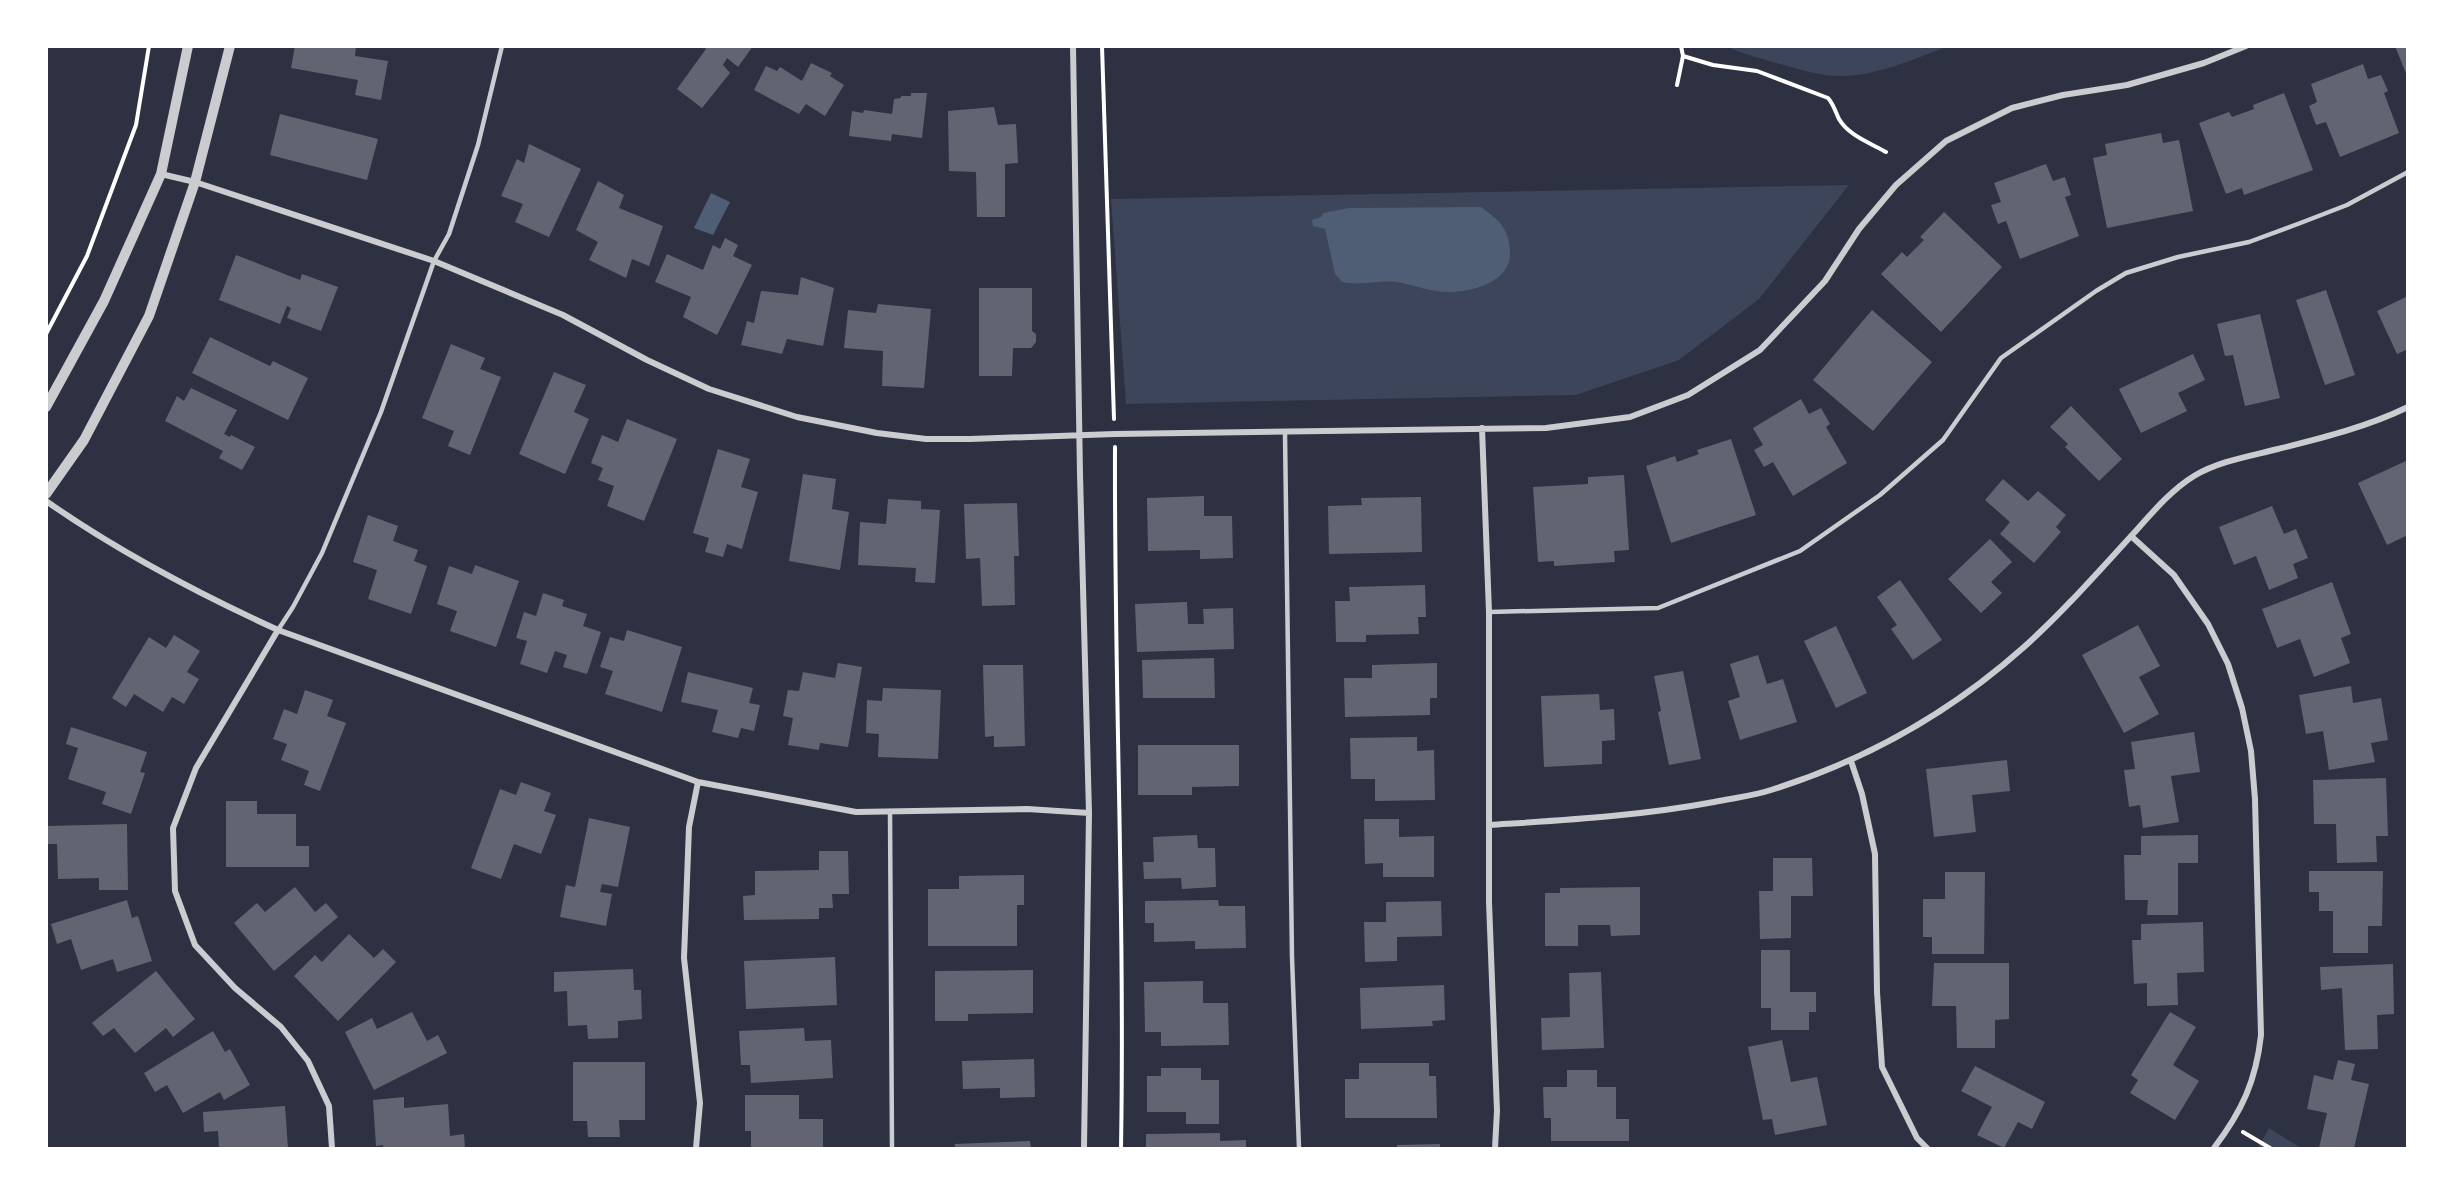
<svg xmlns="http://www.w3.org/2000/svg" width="2454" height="1195" font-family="Lato,sans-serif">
<rect width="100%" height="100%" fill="#2d3142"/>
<!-- green -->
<path fill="#3c4559" d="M1727,47H1946C1909,61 1866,81 1825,75C1810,73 1795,68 1780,64C1762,59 1744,54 1727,47Z
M1849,185L1759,299L1679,360L1576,395L1126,404L1111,199Z
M2269,1128L2301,1148H2258Z"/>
<!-- water -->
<path fill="#4f5d75" d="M711,193L730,202L713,235L694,228Z
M1481,207C1499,220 1509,228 1510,251C1512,282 1473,292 1448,292C1431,292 1414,285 1397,282C1378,280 1360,286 1342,282L1335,274L1325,229L1313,226L1312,220L1321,217L1323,213L1349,208Z"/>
<!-- building -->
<path fill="#626471" d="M295,46H356L355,56L388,61L381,100L355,95L358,80L291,68Z
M703,46H753L738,67L727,58L723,65L730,73L702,108L677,89L706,49Z
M2395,46H2408V76H2407Z
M811,63L832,73L830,76L844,85L825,116L806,104L799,114L754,90L766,66L777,71L780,67L802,81Z
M2363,64L2368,79L2381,75L2388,91L2384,93L2399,133L2340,157L2326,122L2316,125L2309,106L2317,102L2311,84Z
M911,93H927L922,138L892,134L891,141L849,136L852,111L863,113L864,110L892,114L894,99L901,98V96H911Z
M2284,93L2313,170L2244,195L2242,188L2226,194L2199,123L2229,112L2232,117L2254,109L2253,105Z
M994,107L998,125L1016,124L1018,163L1005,164V217H977L976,172L949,171L948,111Z
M280,114L378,139L367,180L270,155Z
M2161,133L2163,143L2179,140L2193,211L2107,228L2093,158L2107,155L2105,144Z
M529,144L581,169L549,237L515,222L523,204L501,196L517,159L524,163Z
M2046,164L2053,181L2065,177L2071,195L2065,197L2079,236L2020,259L2006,221L1998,224L1991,205L2001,202L1994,183Z
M598,181L624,195L619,208L663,226L649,266L632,259L626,278L589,260L598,242L576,230Z
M1944,212L2002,267L1941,332L1881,274L1902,252L1907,257L1924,240L1920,237Z
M725,238L738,245L733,256L752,265L717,335L683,317L691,297L655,282L667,254L703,270L713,245L720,249Z
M236,255L300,280L302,274L338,287L321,331L287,318L291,308L287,306L280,324L219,300Z
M801,277L834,288L823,346L787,339L782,354L741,345L747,321L754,323L761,291L798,295Z
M979,288H1032V331L1036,334V342L1031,348H1013L1012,376H979Z
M2326,290L2355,375L2325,385L2296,300Z
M2408,296V349L2397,354L2377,311Z
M878,304L931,309L924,388L882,386L883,351L844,348L848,310L876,313Z
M1872,310L1932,362L1873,431L1813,380Z
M2260,314L2280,398L2245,406L2233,355L2225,356L2217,324Z
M210,337L270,366L273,361L308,378L288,420L192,373Z
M451,344L485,358L480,369L501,377L470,455L448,446L454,431L422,418Z
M2193,354L2205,380L2178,393L2187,411L2141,433L2119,389Z
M554,372L586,385L574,412L589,419L565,474L519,454Z
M191,388L237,410L224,434L230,437L231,435L255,447L242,470L219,458L223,451L165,421L177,396L184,401Z
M1801,399L1809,414L1821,408L1830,424L1826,427L1847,463L1793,496L1773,462L1764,467L1754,450L1763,445L1753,428Z
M2071,406L2122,459L2099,481L2065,447L2068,444L2050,427Z
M627,419L677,439L644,521L607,506L614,486L598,480L603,468L591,463L602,435L618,442Z
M1731,439L1756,515L1671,543L1646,466L1675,456L1677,462L1699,454L1697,450Z
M718,449L750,459L741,487L758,492L742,549L727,544L723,557L705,552L709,538L693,533Z
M2408,460V535L2387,545L2358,483Z
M803,474L836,479L832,509L849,512L840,570L789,561Z
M1624,475L1629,550L1614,551L1615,562L1554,566V561L1538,562L1533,487L1588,484V477Z
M2003,479L2028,501L2038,491L2066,515L2056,527L2061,532L2034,563L2000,534L2010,522L1985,500Z
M1204,496V516H1232L1233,558L1200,559V550L1148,551L1147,498Z
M1421,497L1422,552L1329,554L1328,506L1362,505L1361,498Z
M888,499L921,501V509L940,510L935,583L915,582L916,568L858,565L860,522L886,524Z
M1017,503L1019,556H1014L1015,605L982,606L980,558L966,559L964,504Z
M2272,506L2284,534L2296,529L2308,558L2293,564L2298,578L2269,590L2256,556L2234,565L2219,527Z
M368,515L398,526L393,541L418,550L414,561L427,566L411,614L368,599L377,570L353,562Z
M1990,539L2012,562L1991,582L2002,593L1981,613L1948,579Z
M475,565L519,581L496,647L450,631L457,611L437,604L449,566L472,574Z
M1900,580L1942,640L1913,660L1891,629L1897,625L1877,597Z
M2332,582L2351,634L2341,638L2350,663L2314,677L2300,639L2277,648L2262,609Z
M1425,585L1426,617H1418L1419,634L1366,635V642H1336L1335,601H1350L1349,587Z
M543,593L564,600L562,606L587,614L583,626L601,632L587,674L563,667L567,655L555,651L547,673L520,664L527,641L516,638L524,612L536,616Z
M1187,602L1188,624H1204L1203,609L1233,608L1234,649L1137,652L1135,604Z
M2138,625L2160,666L2139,677L2159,714L2124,733L2082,655Z
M1836,626L1867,693L1836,708L1804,641Z
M627,630L682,647L662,712L605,694L613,671L600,667L610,637L624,641Z
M174,635L200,651L187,672L199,679L184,704L172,697L163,712L134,694L126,707L112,698L149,637L166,648Z
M1758,655L1767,684L1783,679L1797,722L1740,740L1728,701L1740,697L1730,664Z
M1214,658L1215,698H1143L1142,660Z
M838,663L862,667L848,747L820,743L819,750L788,745L793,718L783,716L788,690L799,691L803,672L835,678Z
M1437,663V698H1430V715L1345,717L1344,678H1372V665Z
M983,665H1023L1025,746L994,747V736L985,737Z
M1683,671L1701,759L1669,765L1658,712L1661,711L1654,676Z
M688,672L753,688L749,703L760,705L754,731L741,728L738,738L712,732L718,710L681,702Z
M2351,686L2353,703L2381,698L2388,740L2371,743L2375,762L2329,770L2323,731L2306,734L2299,695Z
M883,688L941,690L938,759L878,757L879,734L866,733L867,700L882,701Z
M305,690L333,700L327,716L346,723L320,791L304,785L309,771L281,760L287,744L273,739L284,709L297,714Z
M1599,694L1600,710L1614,709L1615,740L1602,741V764L1544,767L1541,696Z
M71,727L147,752L140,772L145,773L131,814L102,804L106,792L68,779L78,748L66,744Z
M2194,732L2200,772L2171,776L2179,822L2143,828L2140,805L2129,807L2124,770L2135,769L2131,742Z
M1417,737V751L1434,750L1435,800L1375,801V779H1351L1350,738Z
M1138,745H1239V786L1192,787V795H1138Z
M2007,760L2010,791L1972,795L1976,832L1934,837L1926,769Z
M2386,778L2388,836H2376L2377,862L2337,863L2336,824H2314L2313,780Z
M521,782L551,793L544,811L556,815L541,854L514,844L501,879L471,868L500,789L516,795Z
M226,801H257V814H296V846H309V867H226Z
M589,818L630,827L618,887L602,884L600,892L612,894L606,926L560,917L566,885L575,887Z
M1364,819H1399V837L1434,836V877H1383V863L1365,864Z
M127,824L128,890H99V878L58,879L57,844H46V826Z
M1197,835L1198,848H1215L1216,887L1182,889L1181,878L1144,879L1143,862H1154L1153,837Z
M2198,835V863H2178V915H2147L2148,900H2125L2124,855H2141V836Z
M819,851H848L849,894H832L833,908H819V919L744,920L743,896L755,895V871L819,870Z
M1773,858H1812L1813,896H1791V938L1760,939L1759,891H1773Z
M2309,871H2383L2382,926H2368V953H2333V911H2319V892H2309Z
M1945,872H1985L1984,954H1932V937H1923V899H1945Z
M1024,875V905H1017V946H928V889H959V876Z
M295,887L315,912L326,903L338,917L274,971L234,923L257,903L265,912Z
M1640,887V935L1611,936L1610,925H1578V946H1545V893H1560V888Z
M127,900L132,918L138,916L152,961L117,972L113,959L81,970L71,939L57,944L51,924Z
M1218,900L1219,906H1245L1246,948L1195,949V941L1154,942V923H1145V901Z
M1441,901L1442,936L1397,937V961L1365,962L1364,922H1386V902Z
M2203,922L2204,972L2177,973L2178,1005L2147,1006V983L2134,984L2132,940H2141V924Z
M349,934L374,958L383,949L396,962L338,1021L294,976L315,955L322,962Z
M1761,950H1790V992H1816V1012H1809V1030H1771V1008H1761Z
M835,957L837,1005L746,1009L744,961Z
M1934,963H2009V1019L1995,1020V1048H1957L1956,1006H1932Z
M2393,964L2394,1014L2377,1015L2378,1049L2345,1050L2342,988L2321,990L2320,967Z
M633,969L634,990H641L642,1019L618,1021V1038L588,1039L587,1025L568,1026L567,991L554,992V972Z
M1033,970V1013L968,1014V1021H935V971Z
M156,971L195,1019L173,1037L166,1028L135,1053L114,1028L103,1036L92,1023Z
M1601,972L1604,1048L1542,1050L1541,1018L1570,1017L1569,973Z
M1203,981V1003H1228L1229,1045L1161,1046V1032H1145L1144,982Z
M1444,985L1445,1020L1432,1021L1433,1026L1361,1029L1360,988Z
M412,1012L427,1041L438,1035L447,1053L374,1090L345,1032L372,1018L377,1029Z
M2170,1012L2196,1027L2173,1065L2199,1081L2175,1120L2130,1093L2138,1080L2131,1075Z
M804,1028L805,1041L831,1040L833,1078L751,1083L750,1065H741L739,1031Z
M213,1031L225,1052L230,1049L250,1085L224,1100L220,1092L183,1113L167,1085L155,1092L144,1073Z
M1782,1040L1791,1082L1817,1077L1827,1125L1775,1135L1772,1119L1763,1120L1748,1047Z
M1034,1059L1035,1097L1000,1098V1088L963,1089L962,1061Z
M2338,1060L2355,1064L2351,1080L2369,1084L2354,1148H2319L2327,1113L2307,1109L2314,1075L2333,1080Z
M573,1062H645V1120H619L620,1137H588L587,1121H573Z
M1359,1063H1429V1076H1436L1437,1118H1345V1079H1359Z
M1975,1066L2045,1102L2032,1129L2018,1122L2004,1148L1977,1135L1992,1107L1961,1091Z
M1161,1068H1201V1080H1219V1124H1186V1112H1147V1076H1161Z
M1567,1070H1597V1087H1616V1119H1629V1141H1551V1118H1544L1543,1087H1567Z
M745,1095H799V1119H823V1148H751V1131H745Z
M404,1097V1108L448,1104L450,1136L464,1134L465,1148H383V1145L376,1146L373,1100Z
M285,1106L288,1148H219L218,1131L204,1132L203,1112Z
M1220,1133V1141L1246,1140V1148H1146V1134Z
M1030,1141L1031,1148H955V1144Z
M1440,1144V1148H1397V1145Z"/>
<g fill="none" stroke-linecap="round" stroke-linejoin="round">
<!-- path -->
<path stroke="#fff" stroke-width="4" d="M1102,46L1114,419
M1681,46L1683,56L1713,65L1757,71L1828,98C1834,105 1835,111 1839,119C1848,135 1870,143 1886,152
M1677,85L1683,56
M46,334L87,256L136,125L149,46
M1115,447C1114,681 1125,915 1121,1148
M2243,1132L2270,1148"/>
<!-- service -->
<path stroke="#caccd0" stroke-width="4.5" d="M1285,433L1292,957L1299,1148
M1489,612L1658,608L1800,551L1880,495L1943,440L2001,358L2096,291L2126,273L2178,257L2249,242L2303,222L2347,205L2408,172
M278,630L293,607L322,553L381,412L434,261L449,234L478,145L502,46
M890,811L892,1148"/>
<!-- minor -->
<path stroke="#caccd0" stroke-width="6" d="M1073,46L1080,474L1089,813L1084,1148
M161,174L195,182L434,261L563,315L647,360L709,389L797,417L877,433L926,439H970L1115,434L1546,428L1630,417L1688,395L1760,350L1825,281L1859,229L1896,185L1946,141L2012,108L2063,95L2127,85L2204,63L2246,46
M1482,428L1489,612V902L1497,1111L1495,1148
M46,501C119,552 197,593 278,630L698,782L856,812L1027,809L1089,813
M2131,536L2174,575L2208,624L2228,664L2242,708L2251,751L2255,799L2261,1035C2256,1081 2242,1111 2214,1148
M278,630L196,768L173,828L175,891L195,945L235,988L281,1027L308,1061L329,1106L332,1148
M1851,761L1862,794L1875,854L1877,992L1882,1067L1917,1138L1927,1148
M1490,825C1566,820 1640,816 1714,802C1733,798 1753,796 1771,790C1864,761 1951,712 2024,647C2063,612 2098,572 2133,534C2151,514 2171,490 2194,476C2219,461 2251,456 2278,449C2322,438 2367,427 2408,407
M696,1148L700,1103L684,958L689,827L698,782"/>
<!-- tertiary -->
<path stroke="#caccd0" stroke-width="10" d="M46,407L104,301L161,174L188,46
M46,494L84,440L149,316L195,182L230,46"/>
</g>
<!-- border -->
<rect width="2454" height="1195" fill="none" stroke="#ffffff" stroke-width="96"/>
</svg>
